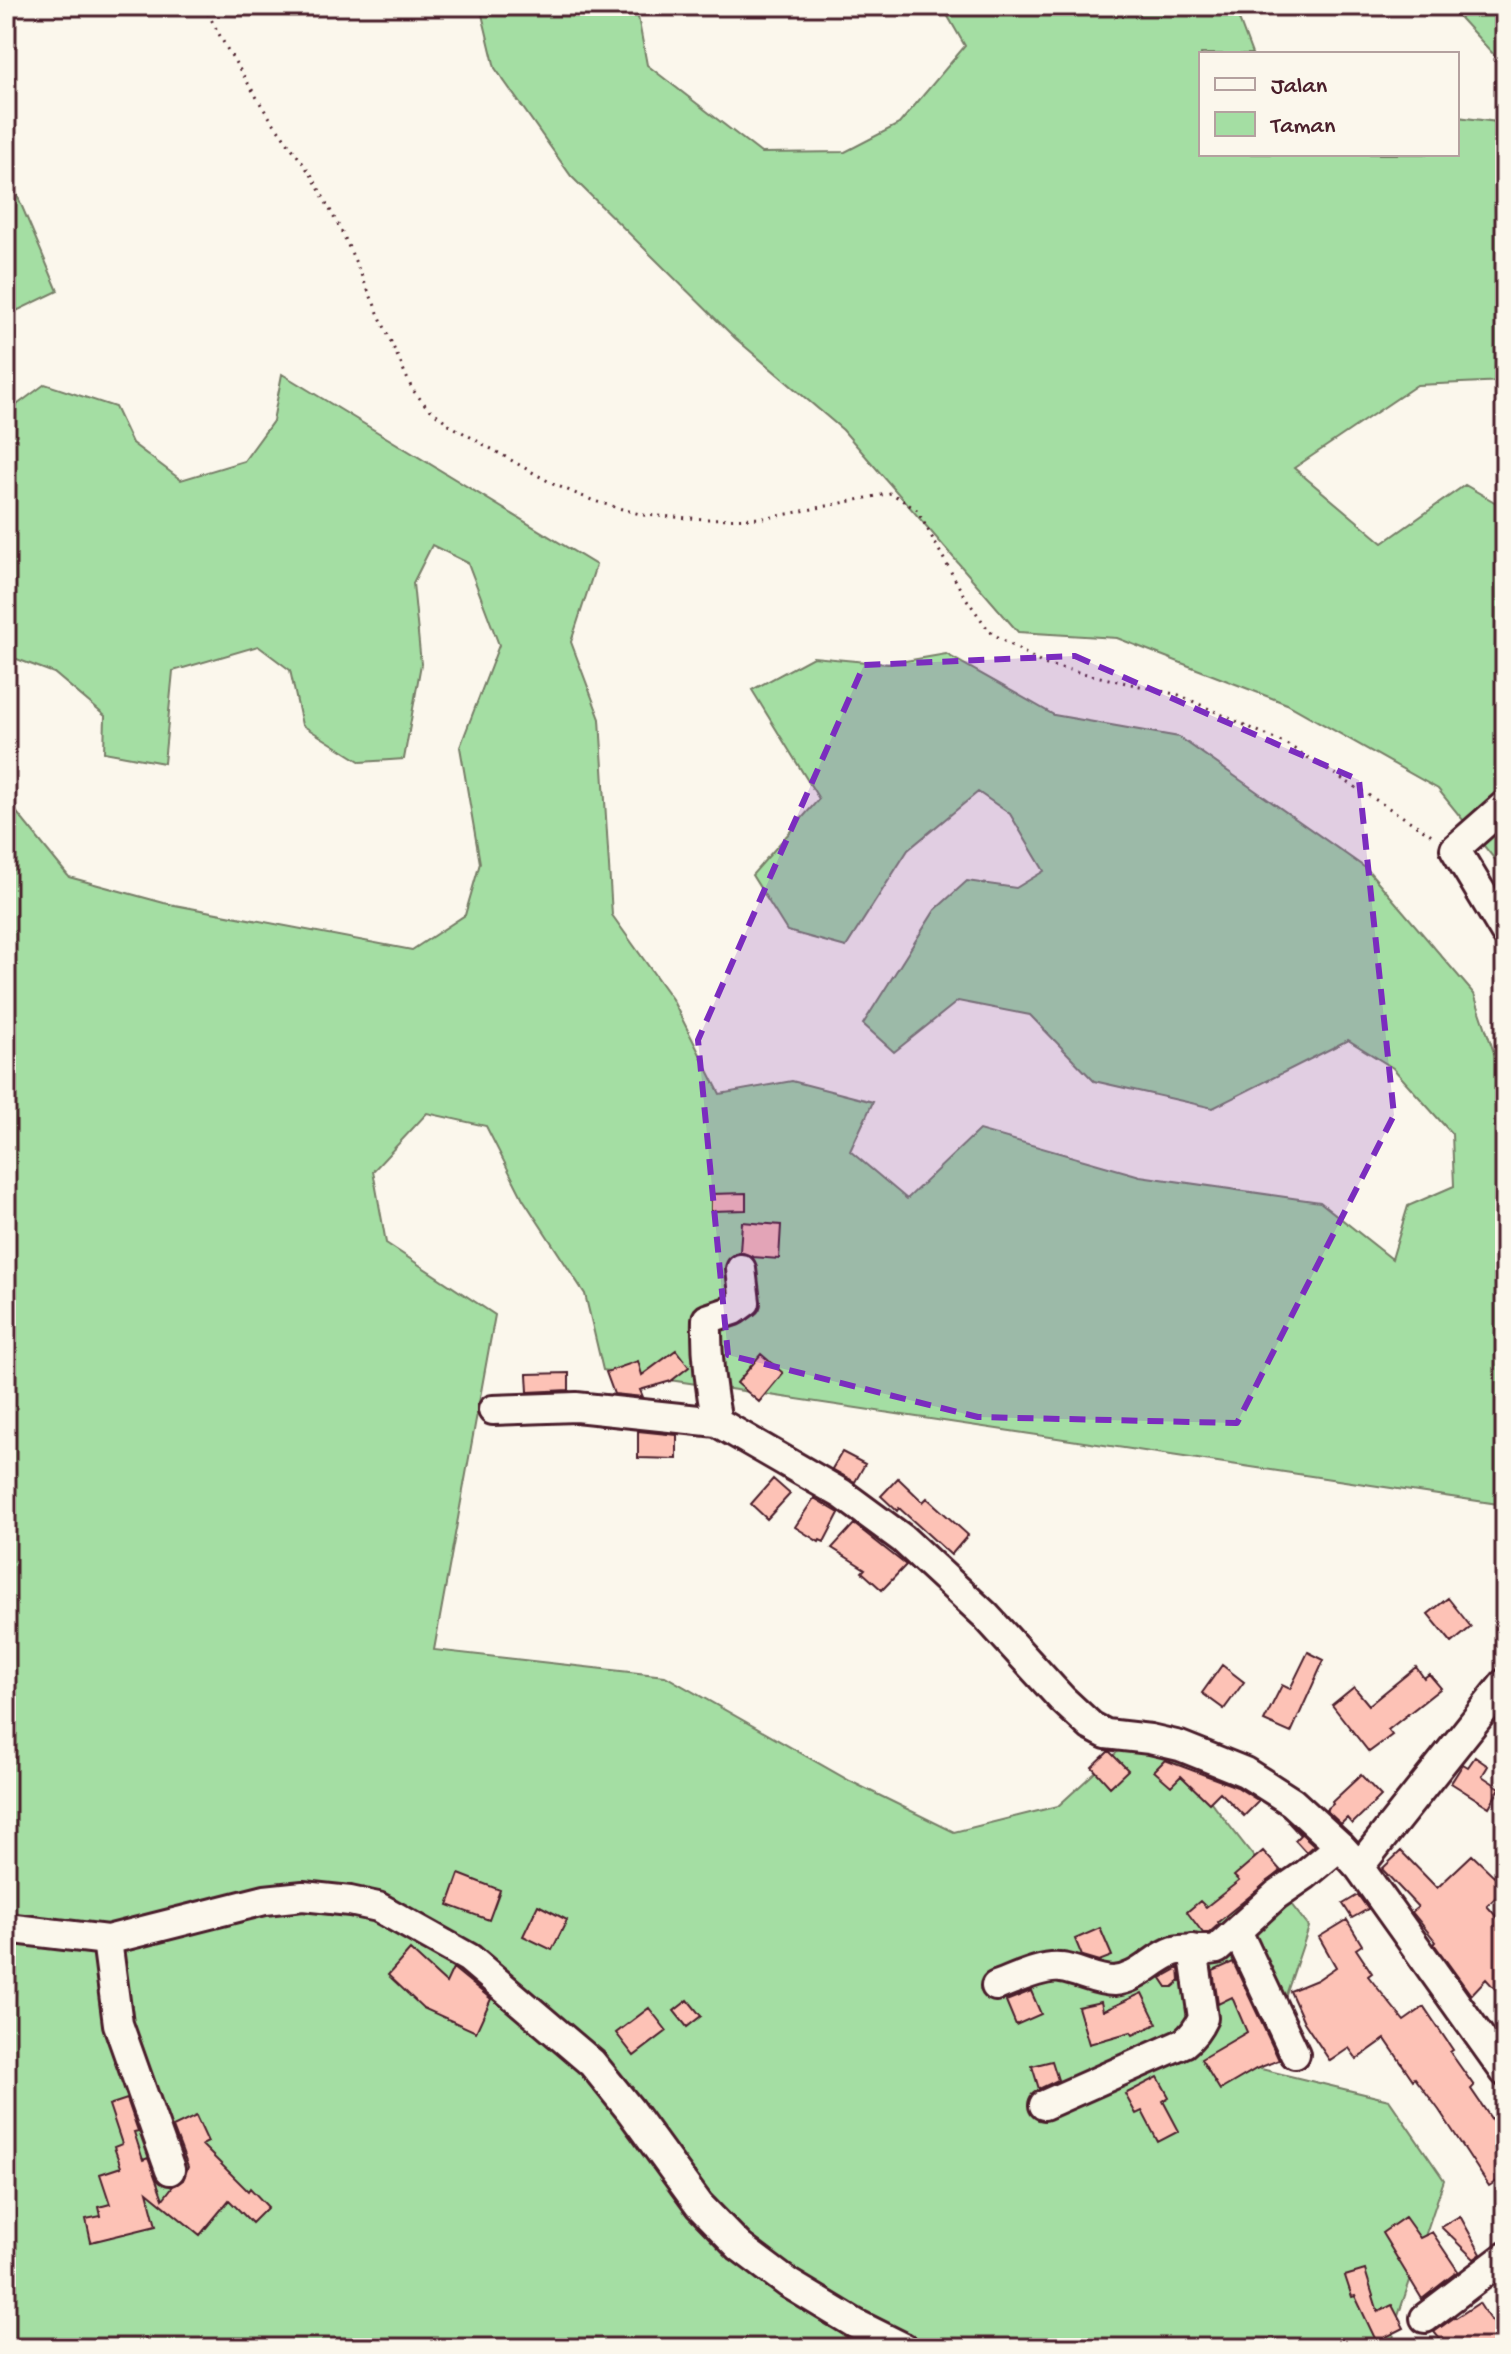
<svg xmlns="http://www.w3.org/2000/svg" width="1511" height="2354" font-family="'Gochi Hand',sans-serif">
<rect width="100%" height="100%" fill="#fbf7ec"/>
<filter id="ink" filterUnits="userSpaceOnUse"><feTurbulence type="fractalNoise" baseFrequency=".0125" numOctaves="2"/><feDisplacementMap in="SourceGraphic" scale="16" xChannelSelector="R" yChannelSelector="G"/><feConvolveMatrix kernelMatrix="1 2 1 2 8 2 1 2 1" color-interpolation-filters="sRGB"/></filter>
<g filter="url(#ink)">
<!-- green -->
<path fill="#a4dea3" stroke="#777e67" stroke-width="2" d="M480,6H636L647,65L761,153L845,152L899,124L965,46L942,6H1234L1252,54H1201V154H1457V117L1505,123V381L1417,385L1294,468L1383,543L1465,485L1505,508V872L1438,789L1287,704L1117,638L1018,632L843,430L735,338L571,176L495,68Z
M1450,6H1505V67L1450,7Z
M6,169L58,291L6,316Z
M282,374L596,565L571,642L600,719L612,915L672,999L720,1094L792,1081L873,1102L850,1151L907,1199L979,1130L1140,1176L1320,1202L1392,1259L1408,1206L1454,1186L1452,1134L1393,1068L1348,1040L1213,1108L1094,1081L1030,1015L958,1001L894,1052L863,1024L935,910L967,881L1016,888L1044,871L1010,814L978,792L908,850L846,947L787,931L752,875L819,799L752,690L813,657L888,664L946,654L1054,715L1179,737L1367,869L1474,994L1505,1085V1505L603,1370L585,1294L523,1199L486,1126L427,1113L373,1171L386,1243L495,1315L434,1650L665,1676L850,1781L954,1832L1058,1806L1149,1723L1309,1927L1261,2069L1389,2100L1444,2180L1394,2328L1393,2348H6V799L69,877L164,903L412,950L465,915L480,863L460,747L499,645L468,563L432,545L413,583L421,664L404,759L361,762L302,725L290,670L258,646L173,671L164,763L104,752L105,716L54,673L6,655V413L45,384L115,407L132,443L181,480L244,461L273,421Z"/>
<!-- building -->
<path fill="#fdc2b6" stroke="#4a1f2b" stroke-width="2" d="M746,1193V1210L711,1211V1194Z
M742,1222L781,1225L779,1259L753,1257L740,1252Z
M676,1350L689,1367L671,1381L640,1390L643,1397L614,1394L606,1372L638,1361L642,1375Z
M761,1354L783,1373L759,1402L737,1383Z
M569,1373V1390L528,1392L527,1374Z
M638,1431L677,1435V1459L638,1458Z
M842,1452L865,1464L855,1482L832,1469Z
M898,1478L923,1502L927,1498L968,1535L951,1555L899,1508L897,1511L881,1496Z
M773,1479L790,1494L767,1519L751,1504Z
M814,1498L839,1513L824,1542L820,1540L819,1542L795,1527Z
M854,1524L906,1565L882,1590L862,1572L865,1569L832,1548Z
M1448,1598L1471,1627L1452,1643L1428,1614Z
M1308,1652L1324,1660L1291,1733L1264,1721L1282,1685L1290,1689Z
M1222,1665L1244,1682L1224,1709L1202,1693Z
M1416,1667L1424,1678L1429,1674L1441,1688L1388,1730L1392,1735L1369,1752L1332,1705L1354,1687L1369,1705Z
M1109,1751L1128,1770L1110,1787L1092,1767Z
M1475,1757L1488,1766L1482,1776L1500,1788L1489,1807L1451,1783L1463,1764L1468,1767Z
M1165,1760L1237,1787L1259,1801L1244,1816L1220,1792L1209,1803L1181,1776L1171,1786L1154,1771Z
M1361,1775L1381,1796L1352,1824L1347,1818L1341,1824L1326,1810L1333,1804L1332,1802Z
M1287,1821L1314,1845L1306,1852L1295,1840L1300,1835Z
M1263,1851L1281,1871L1218,1922L1219,1924L1209,1933H1203L1187,1912L1200,1901L1206,1907L1239,1881L1234,1876Z
M1401,1851L1437,1888L1472,1855L1494,1876L1505,1866V1888L1487,1906L1505,1926V2000L1486,1979L1471,1995L1434,1944L1436,1942L1412,1912L1418,1907L1382,1869Z
M459,1874L500,1890L489,1920L448,1905Z
M1358,1895L1368,1909L1352,1918L1343,1904Z
M538,1905L567,1920L552,1950L523,1936Z
M1347,1920L1362,1945L1356,1949L1372,1973L1368,1976L1404,2021L1424,2007L1453,2050L1450,2052L1474,2086L1471,2089L1505,2139V2176L1489,2186L1439,2110L1415,2078L1413,2080L1385,2039L1357,2059L1349,2048L1330,2061L1304,2022L1290,1991L1317,1980L1336,1967L1319,1937Z
M1100,1928L1112,1956L1099,1961L1082,1956L1075,1939Z
M410,1950L446,1983L453,1968L491,1999L476,2032L423,2008L388,1975Z
M1233,1962L1279,2060L1256,2069L1220,2090L1201,2059L1247,2032L1232,1997L1218,2004L1213,1971Z
M1179,1968L1180,1981L1173,1987H1167L1161,1978Z
M1031,1991L1041,2014L1016,2025L1006,2001Z
M1142,1993L1157,2024L1133,2035L1131,2032L1089,2044L1078,2007L1101,2002L1103,2011Z
M688,2000L701,2016L687,2027L674,2011Z
M649,2008L667,2031L634,2056L616,2033Z
M1052,2061L1058,2080L1039,2089L1032,2066Z
M1158,2077L1169,2097L1163,2101L1179,2131L1158,2142L1142,2111L1136,2114L1125,2094Z
M127,2099L138,2131L134,2132L143,2160L148,2158L163,2199L173,2186L183,2180L188,2167L173,2127L196,2116L208,2142L202,2145L248,2191L250,2188L268,2207L252,2223L229,2200L200,2235L147,2192L156,2226L91,2242L86,2219L101,2216L99,2207L110,2204L100,2174L121,2167L114,2147L122,2144L109,2105Z
M1460,2216L1481,2254L1474,2259L1441,2227Z
M1405,2217L1420,2238L1432,2232L1458,2271L1422,2299L1382,2233Z
M1365,2270L1378,2312L1392,2305L1404,2328L1386,2337L1388,2343L1379,2347L1355,2296L1352,2297L1345,2276Z
M1479,2303L1488,2317L1505,2335V2348H1447L1434,2332L1455,2317L1456,2318Z"/>
<g fill="none" stroke-linecap="round" stroke-linejoin="round">
<!-- minor casing -->
<g stroke="#4a1f2b" stroke-width="34">
<path id="minor" d="M1505,805L1455,849L1505,932
M493,1410L576,1407L717,1422L842,1494L903,1539L985,1615L1062,1699L1091,1726L1106,1734L1150,1739L1180,1746L1245,1772L1292,1802L1340,1846L1359,1867L1505,2072
M717,1422C710,1387 706,1354 707,1319L734,1310L745,1302L741,1269
M1359,1867L1505,1683
M6,1928L107,1940L265,1900L303,1896L350,1901L378,1907L469,1958L592,2063L630,2110L699,2205L740,2247L788,2283L856,2324L904,2348
M1237,1931L1295,2054
M107,1940L118,2024L170,2170
M996,1986C1013,1980 1043,1965 1061,1968C1078,1970 1096,1981 1114,1981C1139,1979 1153,1958 1174,1951C1189,1947 1203,1952 1217,1949L1276,1895L1305,1875L1340,1846
M1044,2105L1184,2043C1193,2036 1198,2029 1203,2018L1193,1949
M1425,2318L1505,2257"/>
</g>
<!-- path -->
<path stroke="#4a1f2b" stroke-width="3" stroke-dasharray="2 6" stroke-linecap="butt" d="M204,6L226,47L265,111L312,176L343,234L412,389L427,407L453,427L553,484L594,501L643,515L707,519L768,518L891,493L917,510L963,594L990,632L1043,664L1179,695L1288,745L1435,837"/>
<!-- minor -->
<use href="#minor" stroke="#fbf7ec" stroke-width="28"/>
</g>
</g>
<!-- marked area -->
<path fill="#7b2cbf" fill-opacity="0.2" stroke="#7b2cbf" stroke-width="6" stroke-dasharray="16 10" stroke-linejoin="round" d="M1075,656L1359,780L1394,1115L1237,1423L978,1417L728,1355L698,1040L864,665Z"/>
<!-- margin -->
<rect width="1511" height="2354" fill="none" stroke="#fbf7ec" stroke-width="32"/>
<rect x="16" y="16" width="1479" height="2322" fill="none" stroke="#4a1f2b" stroke-width="3" filter="url(#ink)"/>
<!-- legend -->
<rect x="1199" y="52" width="260" height="104" fill="#fbf7ec" stroke="#b4a19f" stroke-width="2"/>
<rect x="1215" y="78" width="40" height="12" fill="#fbf7ec" stroke="#b4a19f" stroke-width="2"/>
<text x="1271" y="92" font-size="24" fill="#4a1f2b">Jalan</text>
<rect x="1215" y="112" width="40" height="24" fill="#a4dea3" stroke="#b4a19f" stroke-width="2"/>
<text x="1271" y="132" font-size="24" fill="#4a1f2b">Taman</text>
</svg>
